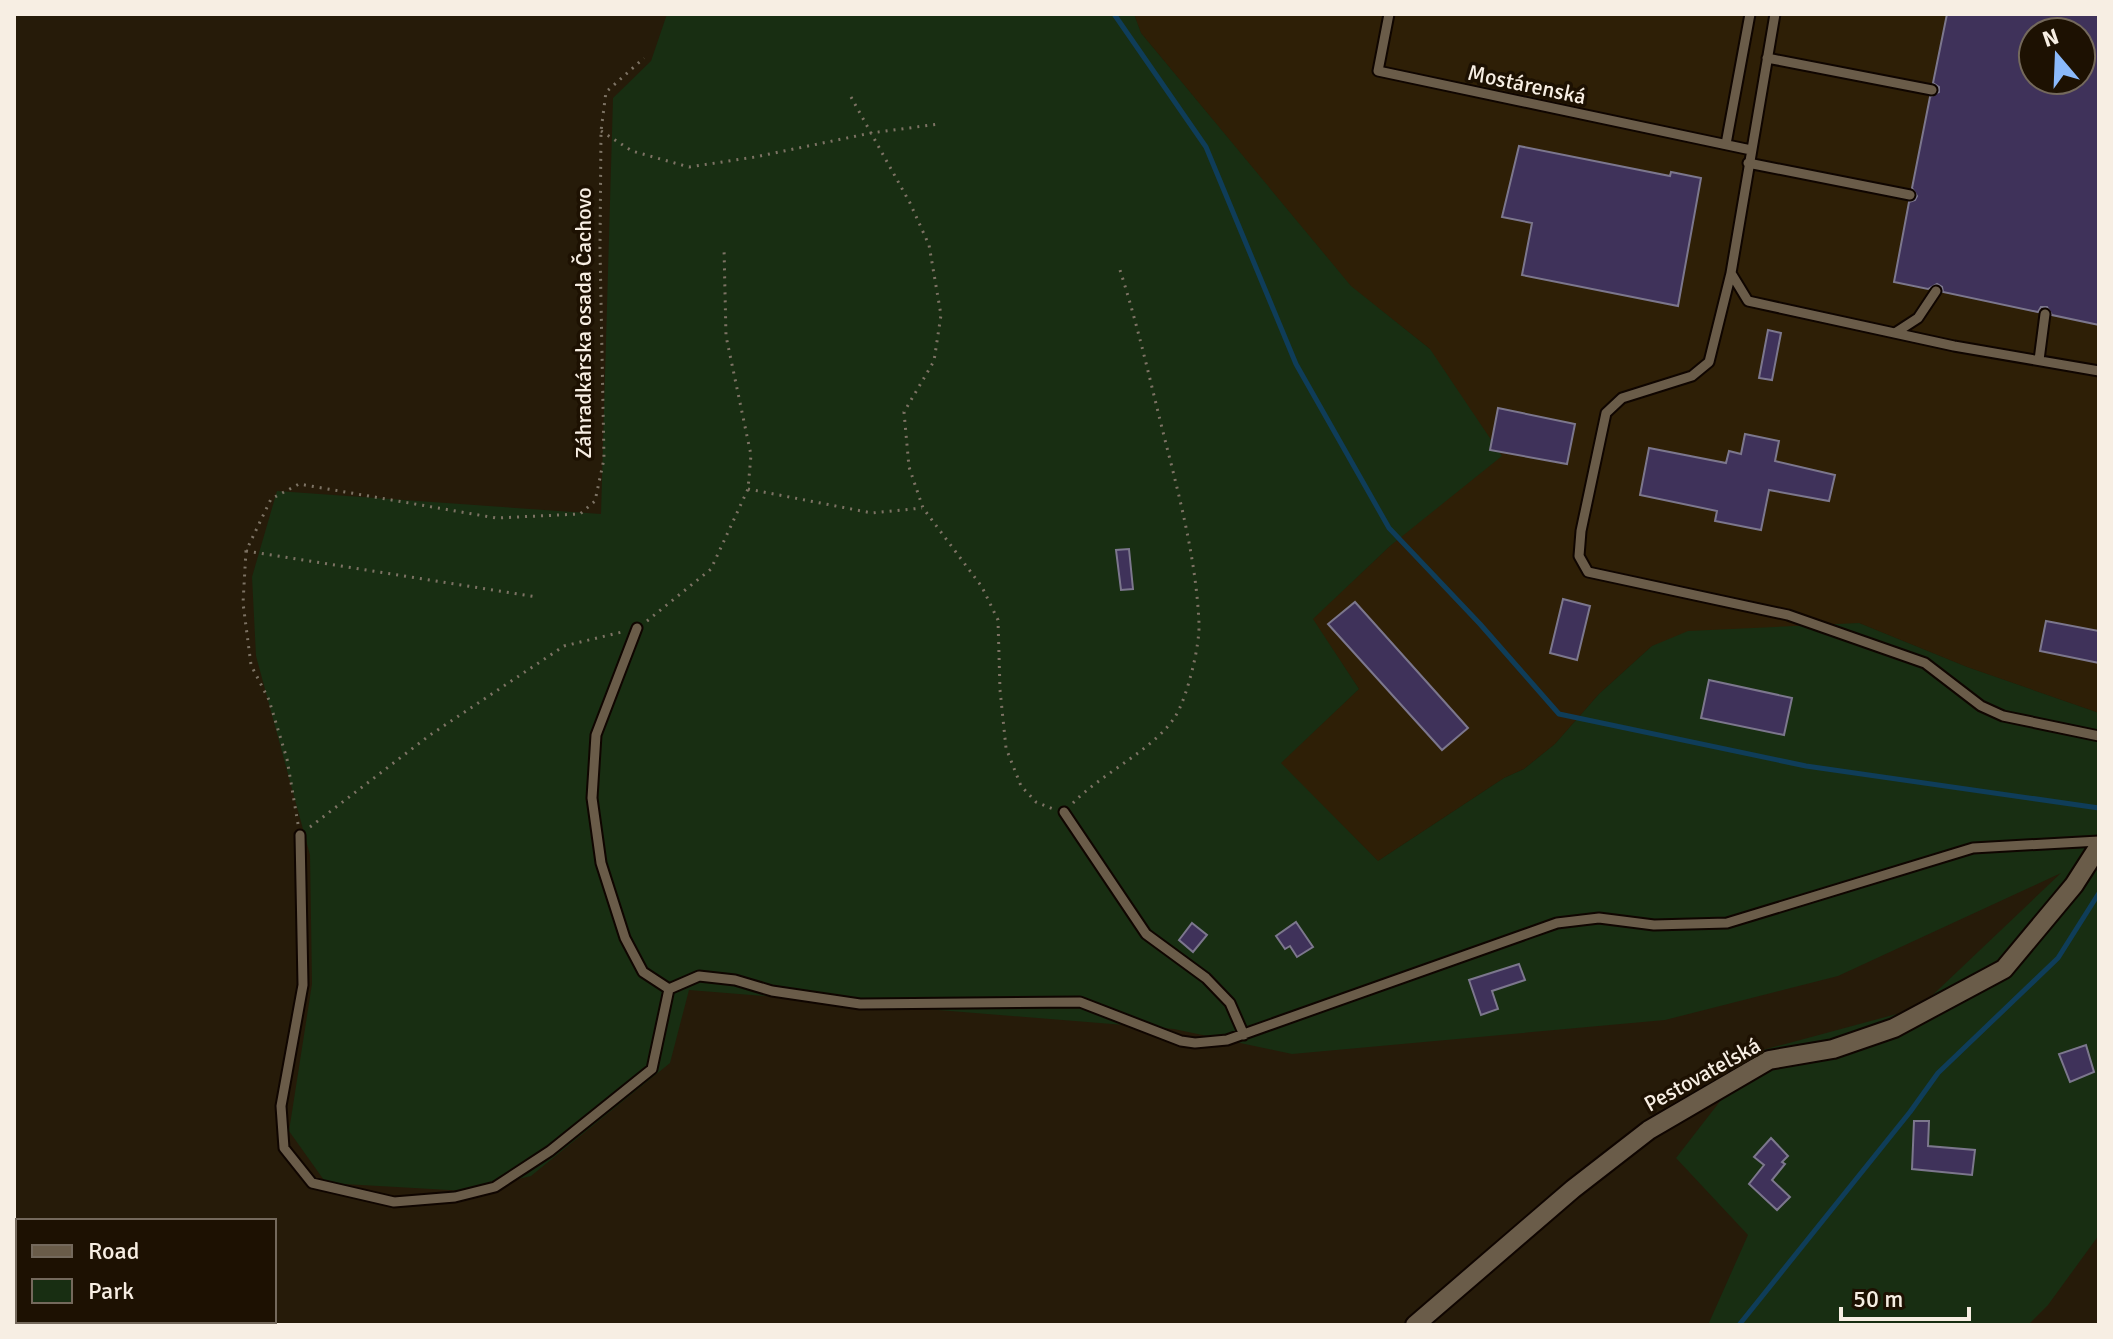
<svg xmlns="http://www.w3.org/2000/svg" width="2113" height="1339" font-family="Signika,sans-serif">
<rect width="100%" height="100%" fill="#261b09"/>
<!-- built -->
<path fill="#2e1f06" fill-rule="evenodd" d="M1134,14H2099V713L1967,667L1859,623L1652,646L1599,694L1555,744L1524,769L1504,778L1378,861L1280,763L1359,689L1312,619L1390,546L1430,349L1351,287L1141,33ZM2033,32H2081V80H2033Z"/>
<!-- green -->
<path fill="#182e12" d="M667,14H1134L1141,33L1351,286L1430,349L1502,456L1390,546L1313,619L1359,689L1281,763L1378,861L1504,778L1524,769L1555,744L1599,694L1652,646L1688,631L1859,623L1967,667L2099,713V1235L2048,1305L2028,1325H1708L1748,1235L1676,1158L1759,1051L1919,1008L2061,873L1838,976L1665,1020L1292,1054L1174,1029L689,990L670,1063L531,1176L467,1191L326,1183L289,1131L312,984L310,855L256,656L252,577L277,491L601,514L613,98L651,61Z"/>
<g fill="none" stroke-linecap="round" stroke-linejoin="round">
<!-- stream -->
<path stroke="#0f3d59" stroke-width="5" d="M1114,14L1206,147L1296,364L1389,528L1480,624L1559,714L1806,766L2099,808
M1739,1325L1910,1112L1938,1073L2058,958L2099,893"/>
</g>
<!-- building -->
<path fill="#3f325a" stroke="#7c778d" stroke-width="2" fill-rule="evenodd" d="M1947,14H2099V325L2052,315L2047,307H2041L2038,312L1943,292L1942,287L1937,284L1928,289L1894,282L1909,202L1915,200L1917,196L1912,188L1930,97L1939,92V87L1933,83ZM2033,32H2081V80H2033Z
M1519,146L1670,176L1671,172L1701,178L1678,306L1522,275L1532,223L1502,217Z
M1768,330L1781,333L1772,380L1759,378Z
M1498,408L1575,424L1567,464L1490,450Z
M1745,434L1779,441L1775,461L1835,475L1829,501L1769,490L1761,530L1715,521L1717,511L1640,495L1649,448L1726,463L1729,451L1741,454Z
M1129,549L1133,589L1121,590L1116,550Z
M1563,599L1590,606L1577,660L1550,653Z
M1355,602L1468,728L1442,750L1328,624Z
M2046,621L2099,631V663L2040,651Z
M1709,680L1792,698L1784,735L1701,718Z
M1296,922L1313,947L1297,957L1290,946L1285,949L1276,936Z
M1192,923L1207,935L1193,952L1179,940Z
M1519,964L1525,980L1492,991L1498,1009L1481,1015L1469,980Z
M2086,1045L2094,1072L2070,1082L2059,1054Z
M1914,1121H1929L1928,1146L1975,1150L1972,1175L1912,1169Z
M1771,1138L1788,1156L1782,1162L1785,1164L1772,1180L1790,1197L1777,1210L1749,1184L1764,1165L1754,1157Z"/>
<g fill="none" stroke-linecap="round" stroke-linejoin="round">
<!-- lane casing -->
<g stroke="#0f0500" stroke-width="13">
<path id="lane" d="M1389,14L1378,71L1751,150
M1775,14L1731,273L1748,301L1954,346L2099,371
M1767,58L1932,90
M1726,144L1750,14
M1748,163L1910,195
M1731,273L1709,362L1692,376L1622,398L1606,413L1581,531L1579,556L1588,572L1788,615L1925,663L1981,706L2003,716L2099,736
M1895,333L1918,318L1936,291
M2039,360L2045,314
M637,628L596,735L592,798L601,863L625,938L643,972L669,989
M1064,812L1146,934L1206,978L1230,1003L1244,1035
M300,835L303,985L281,1106L284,1148L312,1183L394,1202L455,1197L495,1187L550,1151L652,1069L669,989L699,976L735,980L772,991L860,1004L1080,1002L1181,1041L1195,1043L1227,1040L1557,923L1599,918L1654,925L1727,923L1973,848L2099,841"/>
</g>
<!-- street casing -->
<g stroke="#0f0500" stroke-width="22">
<path id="street" d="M1415,1325L1573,1189L1649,1130L1769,1060L1833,1049L1894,1028L2004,969L2074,885L2099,846"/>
</g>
<!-- path -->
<path stroke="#7d7364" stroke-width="3" stroke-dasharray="2 6" stroke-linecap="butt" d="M851,97L910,203L929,245L941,315L934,361L904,412L909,467L923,508L982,587L998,620L1000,690L1006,748L1021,786L1036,802L1053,809
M601,131L632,151L689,167L755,157L871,133L939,124
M748,489L872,513L922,508
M246,551L537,597
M647,621L711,569L748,489L751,455L726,336L724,248
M1073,803C1102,773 1152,751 1175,717C1187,698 1200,646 1199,623C1196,558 1179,495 1163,432C1149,376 1137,322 1119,267
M298,824L287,759L269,700L251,665L243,603L246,551L271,499L299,484L496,518L580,514L595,501L604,459L600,248L601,131L606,92L644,58
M310,827L430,735L564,646L622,632"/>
<!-- lane -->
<use href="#lane" stroke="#6a5c49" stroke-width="9"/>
<!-- street -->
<use href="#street" stroke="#6a5c49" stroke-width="18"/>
</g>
<g text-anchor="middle" stroke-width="7" stroke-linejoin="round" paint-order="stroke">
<!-- street labels -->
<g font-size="22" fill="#f7eee3" stroke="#1d1102">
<text transform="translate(1527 84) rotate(12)" y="8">Mostárenská</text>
<text transform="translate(583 323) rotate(-90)" y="8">Záhradkárska osada Čachovo</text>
<text transform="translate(1702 1074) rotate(-29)" y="8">Pestovateľská</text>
</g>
</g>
<!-- border -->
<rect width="2113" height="1339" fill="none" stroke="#f7eee3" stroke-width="32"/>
<!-- legend -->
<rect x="16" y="1219" width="260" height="104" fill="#1d1102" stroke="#74695c" stroke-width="2"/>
<rect x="32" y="1245" width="40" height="12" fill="#6a5c49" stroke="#74695c" stroke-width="2"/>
<text x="88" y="1259" font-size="24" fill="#f7eee3">Road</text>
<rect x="32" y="1279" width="40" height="24" fill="#182e12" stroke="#74695c" stroke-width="2"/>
<text x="88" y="1299" font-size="24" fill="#f7eee3">Park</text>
<!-- north arrow -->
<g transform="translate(2057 56) rotate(341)"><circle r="38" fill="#1d1102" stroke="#74695c" stroke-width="2"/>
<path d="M0-6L14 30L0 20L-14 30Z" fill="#8bbafc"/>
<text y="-12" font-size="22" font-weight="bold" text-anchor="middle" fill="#f7eee3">N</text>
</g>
<!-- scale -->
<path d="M1841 1307v12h128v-12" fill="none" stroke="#f7eee3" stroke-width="4"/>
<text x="1853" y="1307" font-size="24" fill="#f7eee3" stroke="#1d1102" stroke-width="6" paint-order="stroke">50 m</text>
</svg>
